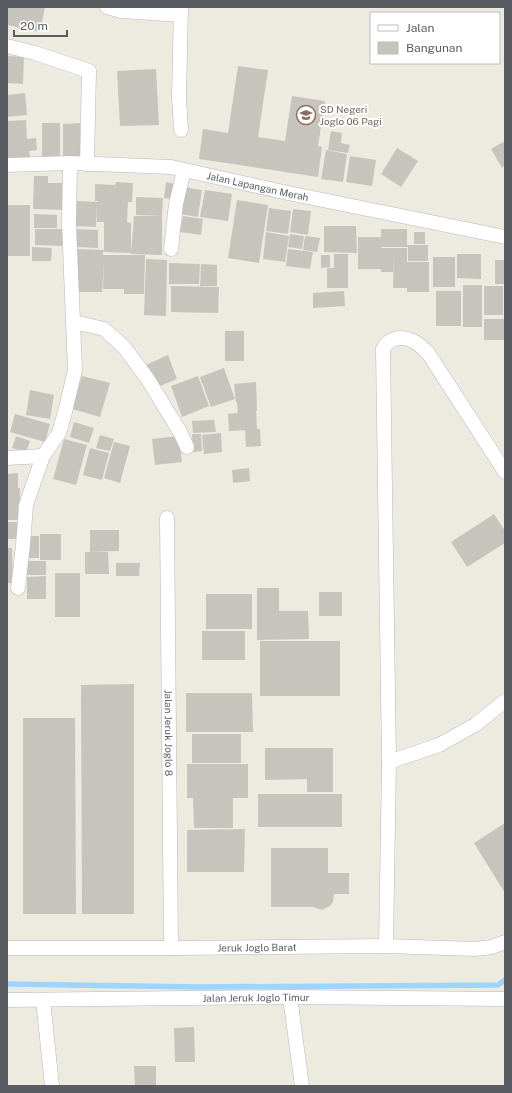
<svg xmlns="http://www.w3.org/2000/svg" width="512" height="1093" font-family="'Public Sans',sans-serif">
<rect width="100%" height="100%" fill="#edeae0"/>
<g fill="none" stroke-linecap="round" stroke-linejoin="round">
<!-- stream -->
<path stroke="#9dd5ff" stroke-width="5.5" d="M7,984L200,987L498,985L505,980"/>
</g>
<!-- building -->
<path fill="#c7c4bd" d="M7,7H45L40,32L7,25Z
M7,56L24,57L23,84L7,83Z
M238,66L268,70L258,137L285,141L292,96L325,101L318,146L322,147L318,177L199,159L203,129L228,133Z
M156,69L159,125L120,126L117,71Z
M25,93L27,115L7,117V95Z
M26,120L27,139L36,138L37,150L29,151L30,158L7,159V121Z
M42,123H60V157H42Z
M80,123V156H63V124Z
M331,131L342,133L341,143L350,145L348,153L328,150Z
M505,141V165L502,168L491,149Z
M397,148L418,161L401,187L381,174Z
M326,150L347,154L343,182L321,179Z
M350,156L376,160L372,186L346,182Z
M34,176H48V183H67V210L33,209Z
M116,182L133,183L132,202H128L127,222L131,223V253L103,252V255H145L144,294H124V289H103L104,263L102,292H72L73,249L104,250V222H97V207L96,227L73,226L74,201L98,202V201H95V184L115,185Z
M166,182L176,184L174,199L164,198Z
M184,187L202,190L198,217L180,214Z
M205,190L232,194L228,221L200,217Z
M136,197L163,198L162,216L136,215Z
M237,200L268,205L259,263L228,258Z
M7,205H30V256H7Z
M269,208L291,211L288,234L266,231Z
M293,209L311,211L308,235L290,232Z
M34,214L57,215V228H34Z
M134,216H162V255L131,254Z
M183,216L203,219L201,235L180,232Z
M324,226H356L357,253L324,252Z
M35,229H65V246L35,245Z
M77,229L98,230V248L76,247Z
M381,229H407V245H428V261H408V247H381Z
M266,232L289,236L285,262L263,259Z
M414,232H425V244H414Z
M290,234L304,236L302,249L288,247Z
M305,236L320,238L317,252L303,250Z
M358,237H381V248H407V262H429V292H407V288H393L394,252L393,272H381V269H358Z
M32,247L52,248L51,261H32Z
M288,249L313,252L310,269L286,266Z
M334,254H348V288H327V268H334Z
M457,254H481V279L457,278Z
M321,255H330V267L321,268Z
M433,257H455V287H433Z
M146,259L167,260L166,316L144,315Z
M495,260H505V284H495Z
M169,263L200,264L199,284H169Z
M201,264L217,265V286H200Z
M463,285H482V327H463Z
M171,286L219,287L218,313L171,312Z
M484,286H503V315H484Z
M344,291L345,306L313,308V293Z
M436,291H461V326H436Z
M484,319H505V340H484Z
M225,331H244V361H225Z
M168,355L177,379L155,388L146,365Z
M224,368L235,399L211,407L200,377Z
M82,376L110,383L100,417L72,409Z
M198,376L209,406L182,417L171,386Z
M256,382L257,411L240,412L256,411L257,429H260L261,446L246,447L245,430L229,431L228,414L238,413L237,402H236L234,384Z
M30,390L54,395L50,419L26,415Z
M15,414L50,424L45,442L10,432Z
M214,420L216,432L193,433L192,421Z
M74,422L94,428L89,443L70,437Z
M221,433L222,452L204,454L202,435Z
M192,434H201L202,451L193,452Z
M100,435L114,439L110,451L96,448Z
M16,436L30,441L26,452L12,448Z
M179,436L182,462L155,465L152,439Z
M64,439L87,445L76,485L53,479Z
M114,442L130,446L120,483L104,478Z
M90,448L109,453L102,480L83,475Z
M249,468L250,481L233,483L232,470Z
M18,473V488H20V505H7V488H15H7V474Z
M7,505H18V520H7Z
M494,514L505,531V543L467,567L451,542Z
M7,522H21V539H7Z
M90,530H119V551L90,552Z
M40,534H61V560H40Z
M27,536H39V558H27Z
M7,548H12L13,583H7Z
M85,552H108L109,574H85Z
M22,561H46V575H22Z
M116,563H140L139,576H116Z
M55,573H80V617H55Z
M46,576V599H27V577Z
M257,588H279V611H308L309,639L257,640Z
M319,592H342V616H319Z
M206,594H252V629H206Z
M202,631H245V660H202Z
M260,641H340V696H260Z
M134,684V914H82L81,685Z
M186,693H252L253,732H186Z
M23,718H75L76,914H23Z
M192,734H241V763H192Z
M265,748H333V792H307V779L265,780Z
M187,764H248V798H233V828H194L193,798H187Z
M258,794H342V827H258Z
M505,823V893L474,843Z
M245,829L244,872H187V830Z
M271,848H328V873H349V894H334L333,902L330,906L322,910L314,907H271Z
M194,1027L195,1062H175L174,1028Z
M134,1066H156V1086H135Z"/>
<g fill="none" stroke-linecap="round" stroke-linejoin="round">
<!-- street casing -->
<g stroke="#b6b8bd" stroke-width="15">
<g id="street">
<path d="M107,7L121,11L180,15"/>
<path d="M7,46L35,53L89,71L87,164"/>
<path d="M181,130L179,97L181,7"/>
<path id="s1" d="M7,165L70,163L171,167L288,193L505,237"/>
<path d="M171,249L176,204L184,170"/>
<path d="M74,322L104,329L124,347L147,378L180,432L187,447"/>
<path d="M7,458L43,456"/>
<path id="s2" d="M167,518L171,948"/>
<path d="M18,588L23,545L26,505L43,456L59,433L65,412L75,370L69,223L70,163"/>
<path d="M389,762L439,745L475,725L505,701"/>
<path d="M386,946L389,762L383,349C389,338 401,335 413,341C418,343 424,349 428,353L505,472"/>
<path id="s3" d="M7,948H171L386,946L475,949L492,947L505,942"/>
<path d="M290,997L302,1086"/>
<path id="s4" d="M7,1000L290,997L505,999"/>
<path d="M43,1000L52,1086"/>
</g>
</g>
<!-- street -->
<use href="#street" stroke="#fff" stroke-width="14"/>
</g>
<!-- icons -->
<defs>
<g id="school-ring" transform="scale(1)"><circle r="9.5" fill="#fff" stroke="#8d6e63" stroke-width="1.5"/><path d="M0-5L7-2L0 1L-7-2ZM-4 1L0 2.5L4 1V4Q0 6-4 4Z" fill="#8d6e63"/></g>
</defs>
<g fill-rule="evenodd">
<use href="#school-ring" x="306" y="115"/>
</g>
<g text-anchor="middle" stroke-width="4" stroke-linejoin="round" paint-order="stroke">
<!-- education labels -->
<g font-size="10" fill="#785e54" stroke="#fff" text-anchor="start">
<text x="320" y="113">SD Negeri<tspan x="320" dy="12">Joglo 06 Pagi</tspan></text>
</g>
<!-- street labels -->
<g font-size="10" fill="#595d62" stroke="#fff">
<text dy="4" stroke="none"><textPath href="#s1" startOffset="253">Jalan Lapangan Merah</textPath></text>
<text dy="4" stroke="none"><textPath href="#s2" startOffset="215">Jalan Jeruk Joglo 8</textPath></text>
<text dy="4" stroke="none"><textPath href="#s3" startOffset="250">Jeruk Joglo Barat</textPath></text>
<text dy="4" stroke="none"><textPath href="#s4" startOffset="249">Jalan Jeruk Joglo Timur</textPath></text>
</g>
</g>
<!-- border -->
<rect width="512" height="1093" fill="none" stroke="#595d62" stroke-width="16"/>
<!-- legend -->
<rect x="370" y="12" width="130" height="52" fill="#ffffff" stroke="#bdbec0"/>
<rect x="378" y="25" width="20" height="6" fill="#ffffff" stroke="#bdbec0"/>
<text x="406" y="32" font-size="12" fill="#595d62">Jalan</text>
<rect x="378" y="42" width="20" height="12" fill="#c7c4bd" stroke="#bdbec0"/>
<text x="406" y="52" font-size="12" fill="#595d62">Bangunan</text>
<!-- scale -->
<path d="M14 30v6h53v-6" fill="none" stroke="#595d62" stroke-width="2"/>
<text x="20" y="30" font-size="12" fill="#595d62" stroke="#ffffff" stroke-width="3" paint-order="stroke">20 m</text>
</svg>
